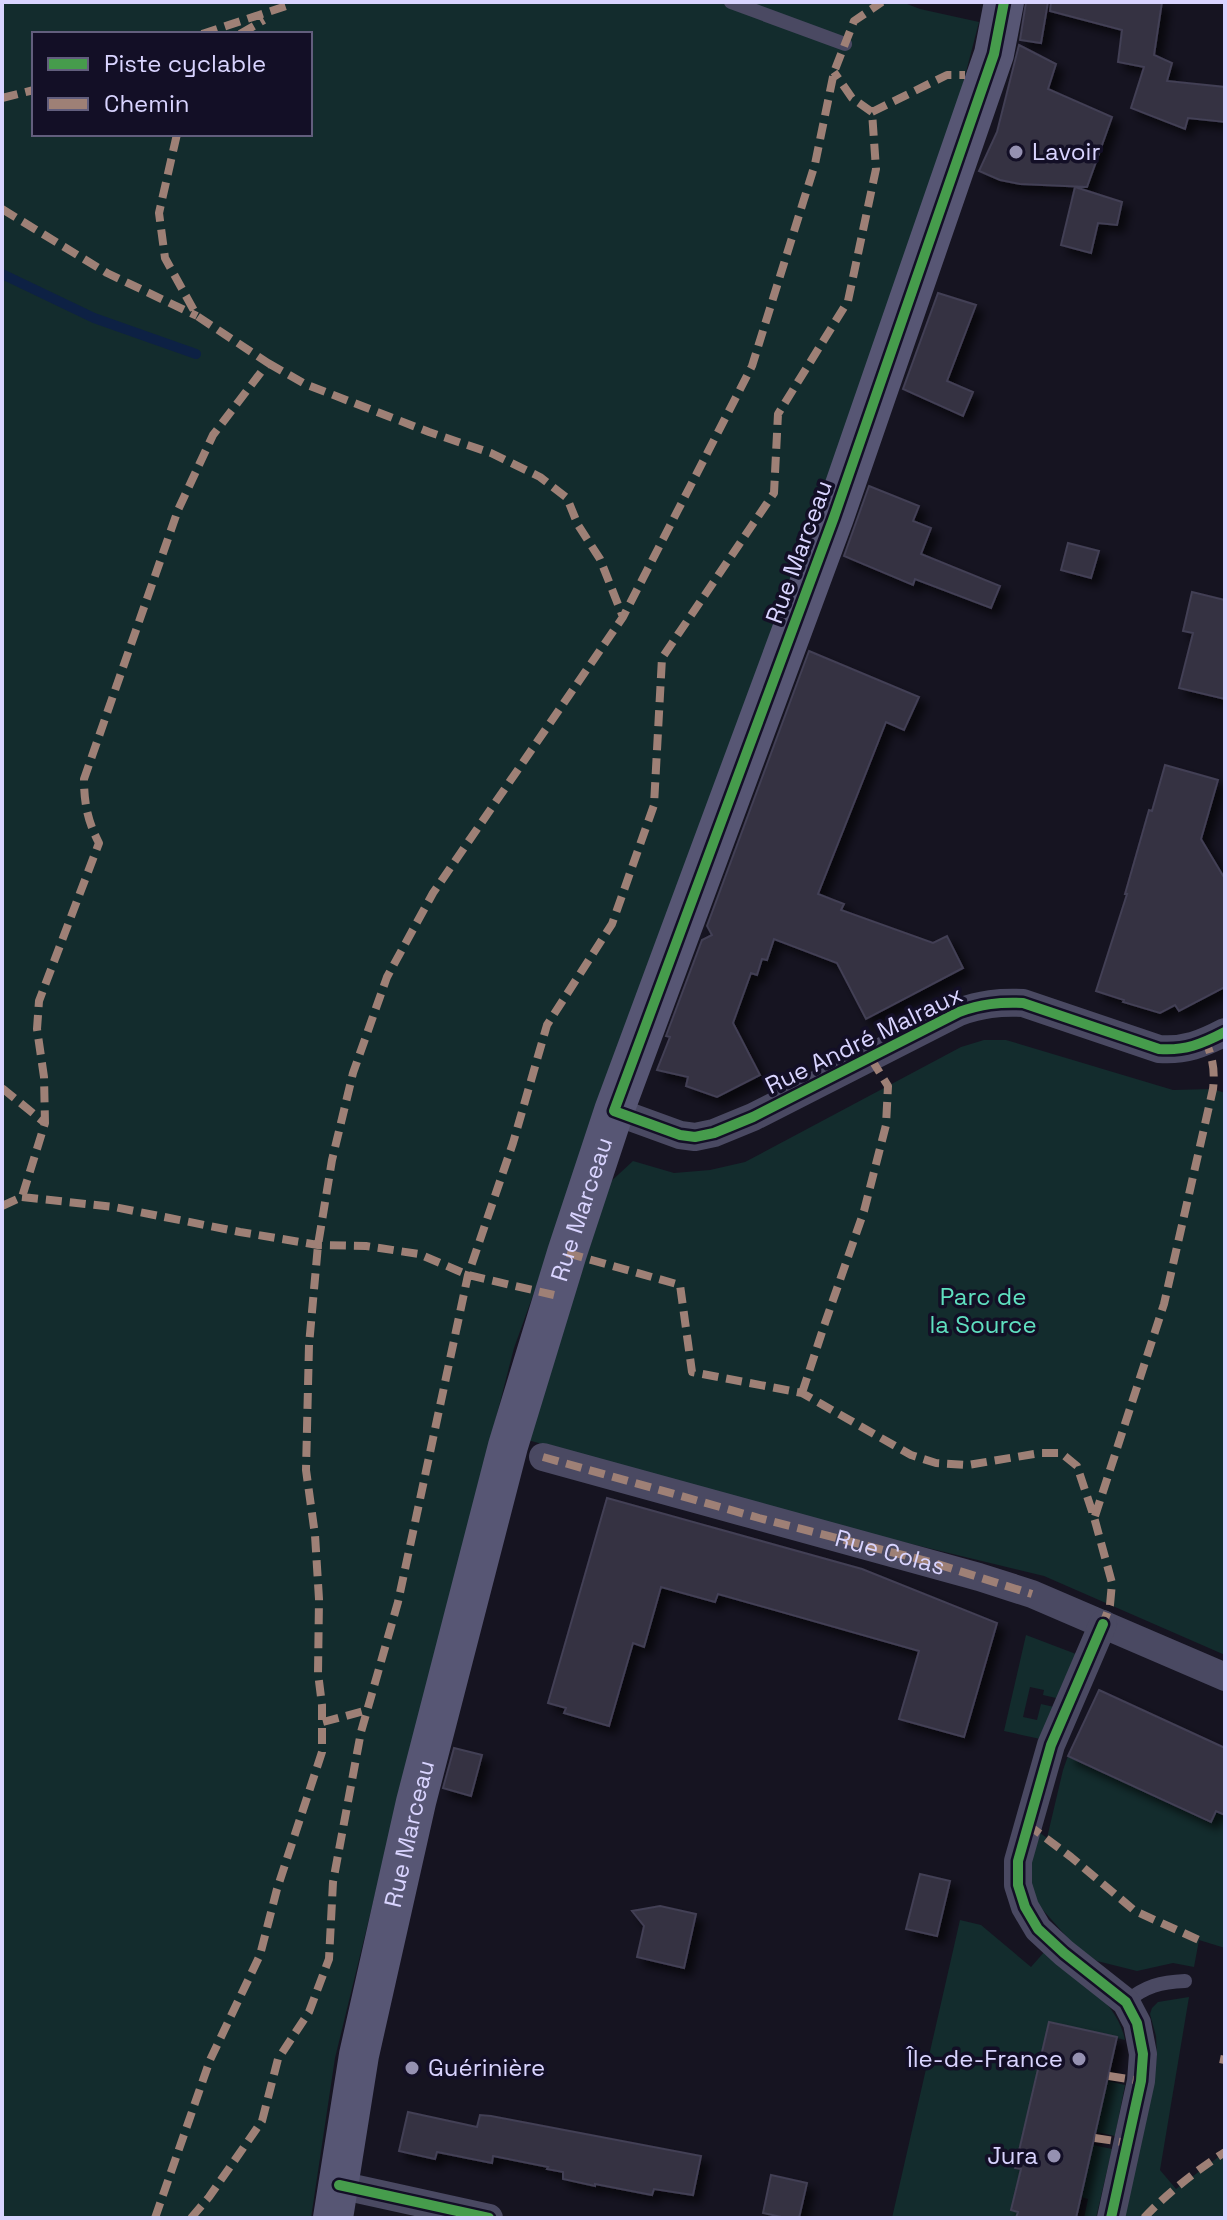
<svg xmlns="http://www.w3.org/2000/svg" width="1227" height="2220" font-family="'Space Grotesk',sans-serif">
<defs>
<filter id="shadow"><feDropShadow dx="7" dy="7" stdDeviation="4" flood-color="#0009"/></filter>
</defs>
<rect width="100%" height="100%" fill="#161421"/>
<!-- green -->
<path fill="#132c2d" fill-rule="evenodd" d="M2,2H902L920,9L979,22L947,145L514,1348L401,1788L335,2058L311,2218H2ZM34,34H310V134H34Z
M984,1040H1006L1173,1090L1213,1089L1225,1093V1655L1044,1576L775,1511L766,1505L524,1439L607,1185L633,1161L674,1173L710,1170L745,1162L961,1047Z
M1026,1635L1076,1654L1056,1698L1043,1695L1044,1690L1030,1687L1023,1717L1037,1720L1041,1704L1054,1707L1045,1740L1004,1731Z
M1068,1756L1225,1815V1948L1199,1940L1194,1967L1173,1963L1137,1971L1097,1961L1074,1945L1035,1901L1030,1883V1866L1040,1833L1047,1838L1063,1770Z
M960,1920L981,1925L1031,1967L1046,1950C1075,1975 1117,2000 1125,2040L1049,2022L1015,2167L1021,2169L1012,2210L1018,2212L1016,2218H892Z
M1189,1997L1160,2170L1176,2189L1225,2152V2218H1178L1168,2216L1167,2218H1121L1155,2070L1157,2055L1156,2036L1150,2014L1152,2008L1158,2002Z
M1108,2081L1125,2085L1115,2136L1096,2132Z
M1093,2145L1112,2149L1096,2218H1084L1088,2199L1081,2197Z"/>
<g fill="none" stroke-linecap="round" stroke-linejoin="round">
<!-- stream -->
<path stroke="#0d2144" stroke-width="10" d="M2,274L94,318L196,354"/>
</g>
<!-- building -->
<path fill="#343243" stroke="#433f54" stroke-width="2" filter="url(#shadow)" d="M1026,2H1048L1041,43L1020,40Z
M1051,2H1162L1154,55L1172,63L1167,81L1225,87V122L1188,118L1185,129L1131,108L1144,67L1118,62L1122,30L1050,11Z
M1019,45L1056,64L1048,89L1112,117L1087,187L1020,184L1000,180L979,171L997,132Z
M1075,187L1122,202L1117,225L1098,223L1091,253L1061,245Z
M938,293L976,305L947,381L973,392L963,416L903,389Z
M869,486L919,506L913,521L931,528L921,554L1000,586L991,608L915,579L913,585L844,556Z
M1068,543L1099,551L1091,578L1061,570Z
M1192,592L1225,600V699L1179,688L1193,633L1183,631Z
M809,651L919,697L904,730L886,722L818,894L844,904L841,910L933,943L947,936L963,968L866,1019L837,963L774,939L767,960L762,959L757,975L751,973L733,1023L760,1075L717,1097L686,1086L688,1077L657,1070L670,1037L666,1036L702,940L712,935L707,926Z
M1165,765L1218,780L1201,839L1225,879V987L1179,1011L1175,1005L1160,1013L1123,1002L1124,1000L1096,991L1127,894H1125L1149,810L1152,811Z
M607,1498L862,1569L997,1623L964,1737L899,1719L919,1651L718,1594L715,1602L661,1587L644,1647L633,1643L609,1726L564,1713L566,1708L548,1703Z
M1099,1690L1225,1748V1815L1216,1811L1211,1822L1068,1756Z
M454,1748L482,1755L471,1796L443,1788Z
M920,1874L950,1881L937,1936L906,1929Z
M660,1906L696,1914L684,1968L637,1957L644,1926L632,1911Z
M1049,2022L1117,2037L1076,2218H1016L1018,2212L1011,2210L1021,2169L1015,2168Z
M408,2112L477,2127L480,2115L491,2116L701,2156L693,2195L654,2189L652,2195L595,2184V2186L563,2179V2172L547,2169L548,2167L493,2156L492,2163L437,2152L435,2159L399,2151Z
M771,2175L807,2183L799,2218H786L763,2213Z"/>
<g fill="none" stroke-linecap="round" stroke-linejoin="round">
<!-- lane -->
<path stroke="#4a4962" stroke-width="14" d="M731,2L845,44
M1126,2002C1145,1986 1161,1982 1185,1981"/>
<!-- street -->
<g stroke="#4a4962" stroke-width="28">
<path d="M614,1111L680,1135L695,1137L714,1133L753,1117L959,1012C981,1004 999,1002 1023,1003L1159,1049C1185,1051 1202,1044 1225,1032"/>
<path id="s1" d="M543,1457L979,1577L1032,1594L1225,1677"/>
<path d="M1103,1624L1051,1745L1018,1861V1885L1025,1907L1038,1929L1064,1953L1126,2002L1137,2023L1143,2054L1141,2081L1111,2218"/>
<path d="M339,2185L489,2218"/>
</g>
<!-- secondary -->
<path stroke="#575674" stroke-width="40" id="s2" d="M333,2218L359,2055L416,1802L508,1446L567,1253L614,1111L834,517L994,54L1004,2"/>
<!-- quiet -->
<path stroke="#9e8076" stroke-width="8" stroke-dasharray="16 8" stroke-linecap="butt" d="M202,34L286,6L288,2
M240,34L264,20
M2,98L34,90
M872,112L947,75H965
M2,209L107,273L197,316
M268,363L305,384L429,432L491,453L540,477L567,498L578,525L600,559L623,617
M2,1088L45,1123
M22,1197L114,1207L240,1232L318,1245L366,1246L419,1254L468,1275L554,1295
M2,1206L22,1197L45,1123L44,1077L37,1029L39,1001L99,843C88,822 84,804 84,779L178,510L213,435L268,363L197,316L165,258L159,213L177,134
M567,1253L680,1285L692,1372L802,1393L911,1455L936,1463L968,1465L1040,1453H1061L1077,1466L1094,1517L1112,1583L1110,1605L1103,1624
M802,1393L824,1326L864,1211L886,1125L888,1086L870,1057
M543,1457L759,1518L934,1563L1032,1594
M1095,1516L1164,1304L1213,1089C1215,1071 1213,1059 1206,1042
M323,1722L368,1710
M1027,1824L1071,1857L1135,1911L1199,1940
M1220,2059L1225,2060
M1109,2076L1141,2081
M1095,2138L1128,2143
M155,2218L210,2060L260,1955L277,1889L322,1752V1705L318,1673L319,1599L315,1535L306,1470L309,1345L318,1245L332,1160L353,1073L387,977L433,893L623,617L752,366L815,164L834,72L854,21L882,2
M191,2218L209,2197L262,2121L278,2059L309,2012L329,1959L333,1882L361,1732L398,1602L468,1275L513,1143L547,1025L612,924L654,805L662,658L774,493L778,414L848,301L876,169L872,112L852,98L834,72
M1144,2218C1166,2194 1197,2170 1225,2152"/>
<!-- cycleway casing -->
<g stroke="#130f26" stroke-width="15">
<path id="cycleway" d="M1004,2L994,54L834,517L614,1111L680,1135L695,1137L714,1133L753,1117L959,1012C981,1004 999,1002 1023,1003L1159,1049C1185,1051 1202,1044 1225,1032
M1103,1624L1051,1745L1018,1861V1885L1025,1907L1038,1929L1064,1953L1126,2002L1137,2023L1143,2054L1141,2081L1111,2218
M339,2185L489,2218"/>
</g>
<!-- cycleway -->
<use href="#cycleway" stroke="#469c4c" stroke-width="10"/>
</g>
<!-- markers -->
<g fill="#9591b1" stroke="#130f26" stroke-width="3">
<circle cx="1016" cy="152" r="8"/>
<circle cx="1079" cy="2059" r="8"/>
<circle cx="412" cy="2068" r="8"/>
<circle cx="1054" cy="2156" r="8"/>
</g>
<g text-anchor="middle" stroke-width="7" stroke-linejoin="round" paint-order="stroke">
<!-- poi labels -->
<g font-size="24" fill="#d9d4ff" stroke="#130f26" text-anchor="start">
<text x="1032" y="160">Lavoir</text>
<text x="1063" y="2067" text-anchor="end">Île-de-France</text>
<text x="428" y="2076">Guérinière</text>
<text x="1038" y="2164" text-anchor="end">Jura</text>
</g>
<!-- street labels -->
<g font-size="24" fill="#d9d4ff" stroke="#130f26">
<text transform="translate(799 552) rotate(-70)" y="8">Rue Marceau</text>
<text transform="translate(864 1040) rotate(-26)" y="8">Rue André Malraux</text>
<text dy="8" stroke="none"><textPath href="#s2" startOffset="1040">Rue Marceau</textPath></text>
<text dy="8" stroke="none"><textPath href="#s1" startOffset="360">Rue Colas</textPath></text>
<text dy="8" stroke="none"><textPath href="#s2" startOffset="392">Rue Marceau</textPath></text>
</g>
<!-- park labels -->
<g font-size="24" fill="#5fe0c0" stroke="#130f26">
<text x="983" y="1305">Parc de<tspan x="983" dy="28">la Source</tspan></text>
</g>
</g>
<!-- border -->
<rect width="1227" height="2220" fill="none" stroke="#d9d4ff" stroke-width="8"/>
<!-- legend -->
<rect x="32" y="32" width="280" height="104" fill="#130f26" stroke="#625e7d" stroke-width="2"/>
<rect x="48" y="58" width="40" height="12" fill="#469c4c" stroke="#625e7d" stroke-width="2"/>
<text x="104" y="72" font-size="24" fill="#d9d4ff">Piste cyclable</text>
<rect x="48" y="98" width="40" height="12" fill="#9e8076" stroke="#625e7d" stroke-width="2"/>
<text x="104" y="112" font-size="24" fill="#d9d4ff">Chemin</text>
</svg>
